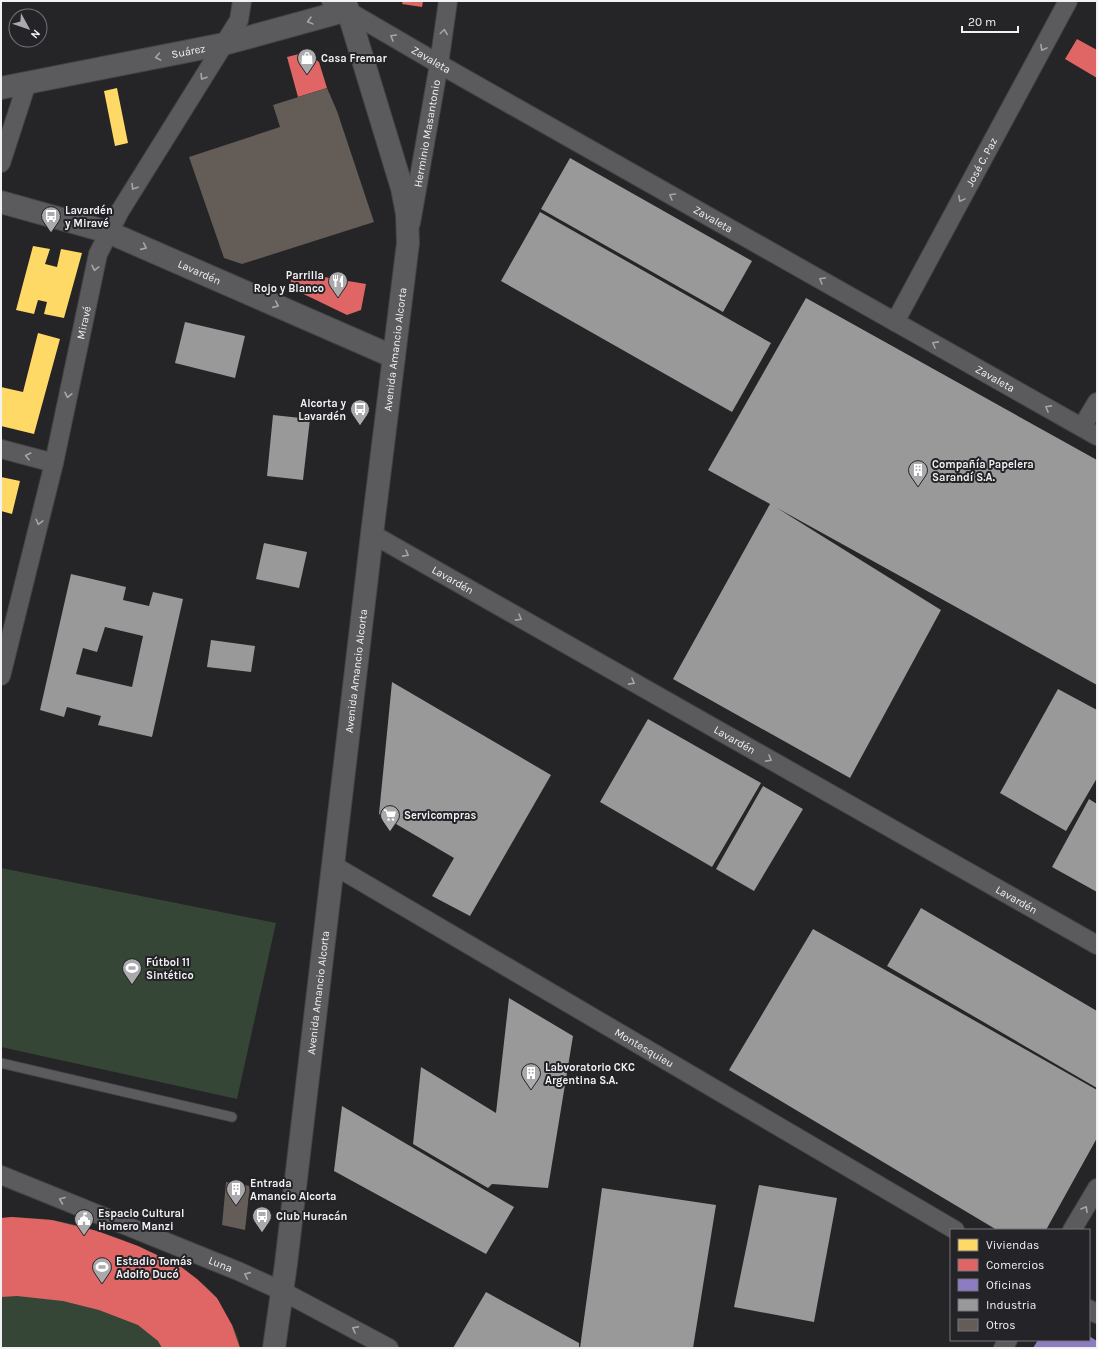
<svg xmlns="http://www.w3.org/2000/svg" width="1098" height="1349" font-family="Karla,sans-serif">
<rect width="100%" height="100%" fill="#252426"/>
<!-- green -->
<path fill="#354636" d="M1,868L276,923L237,1099L1,1047Z
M12,1217C25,1218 39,1218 52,1220C98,1227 189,1260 217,1299C221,1304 224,1311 227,1317C233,1326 239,1337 240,1348H1V1218Z"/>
<!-- homes -->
<path fill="#ffd966" d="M117,88L128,143L115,146L104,91Z
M33,246L50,249L45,264L57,267L61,249L82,253L64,318L44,314L47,302L38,300L34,314L16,310Z
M38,333L60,339L34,434L1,426V387L23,392Z
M1,477L20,481L12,514L1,511Z"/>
<!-- shops -->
<path fill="#e06666" d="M403,1H423L422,7L402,4Z
M1077,39L1097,50V78L1065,59Z
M307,52L319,62L327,88L298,97L287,57Z
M294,272L366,284L361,310L347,315L289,287Z
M12,1217L52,1220L97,1231L138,1246L180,1266L197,1279L217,1298L232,1325L240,1348H162L158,1341L138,1325L99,1310L63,1301L17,1296L1,1297V1218Z"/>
<!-- offices -->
<path fill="#8e7cc3" d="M1089,1336L1097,1341V1348H1033L1038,1340H1089Z"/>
<!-- industry -->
<path fill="#999" fill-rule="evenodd" d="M570,158L752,261L723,312L541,209Z
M540,212L771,343L732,412L501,281Z
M806,298L1097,460V685L777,508L941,610L850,778L673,679L770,504L708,470Z
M185,322L245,336L235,378L175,363Z
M273,415L310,419L303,480L267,476Z
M264,543L307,552L299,588L256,579Z
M71,574L126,587L123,600L149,606L153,592L183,599L152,737L98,725L101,716L67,707L64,717L40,710ZM105,627L143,636L132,687L76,674L83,648L97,652Z
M211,640L255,646L251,672L207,667Z
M392,682L551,775L470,916L432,896L454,858L379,814Z
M1058,689L1097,710V778L1066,831L1000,793Z
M648,719L761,783L712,867L600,802Z
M763,786L803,809L754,891L716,869Z
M1089,799L1097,804V892L1052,867Z
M921,908L1097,1011V1088L887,966Z
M813,929L1097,1090V1138L1046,1230H997L729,1070Z
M509,998L573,1036L548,1188L492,1184L488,1188L413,1144L421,1067L496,1113Z
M342,1106L514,1207L486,1254L334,1171Z
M759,1185L837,1198L814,1322L734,1307Z
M602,1188L716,1205L693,1348H580Z
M486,1292L579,1343V1348H453Z"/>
<!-- building -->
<path fill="#635c57" d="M327,88L337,111L374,222L242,264L224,258L189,157L280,127L273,105Z
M226,1182L250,1186L245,1230L222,1225Z"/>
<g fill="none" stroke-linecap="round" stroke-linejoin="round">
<!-- lane casing -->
<g stroke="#444345" stroke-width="11">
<path id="lane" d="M1,1063L232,1117"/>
</g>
<!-- street casing -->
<g stroke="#444345" stroke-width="20">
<g id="street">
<path id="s1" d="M331,1L439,64L1097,436"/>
<path d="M1,163L27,83"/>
<path id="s2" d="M411,223L439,64L448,1"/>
<path id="s3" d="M895,322L1068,1"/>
<path d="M1082,427L1097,402"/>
<path d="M1,449L54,463"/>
<path id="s4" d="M372,534L1097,945"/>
<path id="s5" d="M1,676L54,463L98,254L120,211L239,20L242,1"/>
<path id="s6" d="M333,865L955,1230"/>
<path id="s7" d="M1,1175L238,1271L282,1291L389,1348"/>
<path d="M1072,1230L1097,1188"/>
<path d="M1089,1309L1097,1314"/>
<path d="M1003,1348L1008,1340"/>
</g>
</g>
<!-- secondary casing -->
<g stroke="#444345" stroke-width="24">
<g id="secondary">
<path id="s8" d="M1,88L224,44L348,10"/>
<path id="s9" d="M1,202L108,232L394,357"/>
<path id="s10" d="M274,1348L286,1264L372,534L408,243L407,214L402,188L345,1"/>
</g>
</g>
<!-- lane -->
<use href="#lane" stroke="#5b5a5c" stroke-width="9"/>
<!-- street -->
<use href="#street" stroke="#5b5a5c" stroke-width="18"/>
<!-- secondary -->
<use href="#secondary" stroke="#5b5a5c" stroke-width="22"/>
</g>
<!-- one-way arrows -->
<defs><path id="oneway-chevron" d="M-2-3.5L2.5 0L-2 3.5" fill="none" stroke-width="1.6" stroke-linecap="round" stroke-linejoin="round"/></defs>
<g stroke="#a6a6a8">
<use href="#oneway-chevron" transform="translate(310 21) rotate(165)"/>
<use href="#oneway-chevron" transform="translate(444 32) rotate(-82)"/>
<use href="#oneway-chevron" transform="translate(393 37) rotate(-150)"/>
<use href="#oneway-chevron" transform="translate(1043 48) rotate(118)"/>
<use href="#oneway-chevron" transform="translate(158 57) rotate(169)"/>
<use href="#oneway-chevron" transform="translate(203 77) rotate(122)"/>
<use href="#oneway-chevron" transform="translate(134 187) rotate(122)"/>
<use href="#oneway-chevron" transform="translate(672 196) rotate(-150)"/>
<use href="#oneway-chevron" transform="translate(961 199) rotate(118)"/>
<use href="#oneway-chevron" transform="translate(144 247) rotate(24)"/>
<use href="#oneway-chevron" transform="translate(95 268) rotate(102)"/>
<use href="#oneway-chevron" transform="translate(822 280) rotate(-150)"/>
<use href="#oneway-chevron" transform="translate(276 305) rotate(24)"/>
<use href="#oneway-chevron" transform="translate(935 344) rotate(-151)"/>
<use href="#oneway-chevron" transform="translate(68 395) rotate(102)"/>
<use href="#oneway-chevron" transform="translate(1048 408) rotate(-151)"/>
<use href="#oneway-chevron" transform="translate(28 456) rotate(-166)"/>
<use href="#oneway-chevron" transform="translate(39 522) rotate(104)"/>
<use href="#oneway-chevron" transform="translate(406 554) rotate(29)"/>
<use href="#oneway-chevron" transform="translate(519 618) rotate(29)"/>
<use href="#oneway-chevron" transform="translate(632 682) rotate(29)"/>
<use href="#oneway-chevron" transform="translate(769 759) rotate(29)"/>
<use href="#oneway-chevron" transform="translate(62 1200) rotate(-158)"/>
<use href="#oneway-chevron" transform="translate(1085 1209) rotate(-60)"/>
<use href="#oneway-chevron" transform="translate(247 1275) rotate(-156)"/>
<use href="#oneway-chevron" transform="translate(355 1329) rotate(-152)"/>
</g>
<!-- icons -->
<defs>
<g id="shop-pin" transform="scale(1)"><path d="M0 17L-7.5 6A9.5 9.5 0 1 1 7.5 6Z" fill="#aaa9ac" stroke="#242327"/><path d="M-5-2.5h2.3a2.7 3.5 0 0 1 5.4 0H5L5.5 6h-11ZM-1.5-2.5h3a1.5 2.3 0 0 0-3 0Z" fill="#fff"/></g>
<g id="bus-pin" transform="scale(1)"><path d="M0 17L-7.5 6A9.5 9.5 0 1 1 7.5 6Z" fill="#aaa9ac" stroke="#242327"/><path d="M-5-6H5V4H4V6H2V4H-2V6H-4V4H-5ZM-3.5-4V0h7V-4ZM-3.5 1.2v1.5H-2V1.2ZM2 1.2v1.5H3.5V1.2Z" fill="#fff"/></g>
<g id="restaurant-pin" transform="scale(1)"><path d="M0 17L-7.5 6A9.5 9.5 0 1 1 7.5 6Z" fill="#aaa9ac" stroke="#242327"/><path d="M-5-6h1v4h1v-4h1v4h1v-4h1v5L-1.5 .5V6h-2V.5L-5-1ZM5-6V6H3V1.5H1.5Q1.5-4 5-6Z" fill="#fff"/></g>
<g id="building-pin" transform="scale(1)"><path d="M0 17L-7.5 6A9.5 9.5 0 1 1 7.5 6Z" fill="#aaa9ac" stroke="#242327"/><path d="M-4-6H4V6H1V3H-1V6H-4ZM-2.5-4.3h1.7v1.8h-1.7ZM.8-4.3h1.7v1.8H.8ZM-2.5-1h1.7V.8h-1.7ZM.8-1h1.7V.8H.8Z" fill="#fff"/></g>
<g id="supermarket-pin" transform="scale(1)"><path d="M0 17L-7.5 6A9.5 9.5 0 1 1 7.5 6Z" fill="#aaa9ac" stroke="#242327"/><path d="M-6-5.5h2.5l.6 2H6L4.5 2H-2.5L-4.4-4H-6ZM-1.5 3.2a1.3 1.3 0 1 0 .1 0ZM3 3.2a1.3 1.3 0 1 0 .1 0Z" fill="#fff"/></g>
<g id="stadium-pin" transform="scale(1)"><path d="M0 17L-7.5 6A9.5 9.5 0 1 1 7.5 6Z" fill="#aaa9ac" stroke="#242327"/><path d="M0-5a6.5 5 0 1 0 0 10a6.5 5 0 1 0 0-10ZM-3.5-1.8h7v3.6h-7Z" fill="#fff"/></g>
<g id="civic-pin" transform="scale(1)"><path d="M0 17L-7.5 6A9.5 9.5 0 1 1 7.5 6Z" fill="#aaa9ac" stroke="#242327"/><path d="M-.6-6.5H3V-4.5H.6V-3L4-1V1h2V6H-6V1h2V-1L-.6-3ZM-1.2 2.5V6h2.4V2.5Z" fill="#fff"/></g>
</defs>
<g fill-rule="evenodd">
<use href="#shop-pin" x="307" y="58"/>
<use href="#bus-pin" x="51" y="216"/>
<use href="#restaurant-pin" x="338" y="281"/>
<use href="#bus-pin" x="360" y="409"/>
<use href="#building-pin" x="918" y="470"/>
<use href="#supermarket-pin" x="390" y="815"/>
<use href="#stadium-pin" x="132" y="968"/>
<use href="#building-pin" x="531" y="1073"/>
<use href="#building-pin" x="236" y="1189"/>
<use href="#bus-pin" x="262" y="1216"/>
<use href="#civic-pin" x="84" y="1219"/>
<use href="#stadium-pin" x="102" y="1267"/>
</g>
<g text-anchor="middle" stroke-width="4" stroke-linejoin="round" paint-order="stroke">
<!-- street labels -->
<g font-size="11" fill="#f2f1f4" stroke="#242327">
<text dy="4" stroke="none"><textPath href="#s8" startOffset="191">Suárez</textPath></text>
<text dy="4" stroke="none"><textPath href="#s1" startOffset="116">Zavaleta</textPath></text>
<text dy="4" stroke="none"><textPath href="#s2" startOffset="91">Herminio Masantonio</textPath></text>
<text dy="4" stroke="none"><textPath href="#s3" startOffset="182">José C. Paz</textPath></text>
<text dy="4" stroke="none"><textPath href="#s1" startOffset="440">Zavaleta</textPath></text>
<text dy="4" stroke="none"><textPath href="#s9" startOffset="211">Lavardén</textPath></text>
<text dy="4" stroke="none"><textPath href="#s5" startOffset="363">Miravé</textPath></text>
<text dy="4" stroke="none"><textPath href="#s10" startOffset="1006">Avenida Amancio Alcorta</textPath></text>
<text dy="4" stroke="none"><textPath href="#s1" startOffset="764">Zavaleta</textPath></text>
<text dy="4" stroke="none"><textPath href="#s4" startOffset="93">Lavardén</textPath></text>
<text dy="4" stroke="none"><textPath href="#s10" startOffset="682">Avenida Amancio Alcorta</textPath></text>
<text dy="4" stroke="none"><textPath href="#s4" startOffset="417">Lavardén</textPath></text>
<text dy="4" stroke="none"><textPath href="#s4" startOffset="741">Lavardén</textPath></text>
<text dy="4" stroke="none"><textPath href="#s10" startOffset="358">Avenida Amancio Alcorta</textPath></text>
<text dy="4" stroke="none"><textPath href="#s6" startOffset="361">Montesquieu</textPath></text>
<text dy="4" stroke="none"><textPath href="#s7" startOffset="237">Luna</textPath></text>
</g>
<!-- poi labels -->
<g font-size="11" font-weight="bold" fill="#f2f1f4" stroke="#242327" text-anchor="start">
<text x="321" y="62">Casa Fremar</text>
<text x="65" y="214">Lavardén<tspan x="65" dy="13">y Miravé</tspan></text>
<text x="324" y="279" text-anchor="end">Parrilla<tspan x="324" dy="13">Rojo y Blanco</tspan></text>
<text x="346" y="407" text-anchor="end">Alcorta y<tspan x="346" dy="13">Lavardén</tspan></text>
<text x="932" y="468">Compañía Papelera<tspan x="932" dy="13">Sarandí S.A.</tspan></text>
<text x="404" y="819">Servicompras</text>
<text x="146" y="966">Fútbol 11<tspan x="146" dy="13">Sintético</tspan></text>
<text x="545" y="1071">Labvoratorio CKC<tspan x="545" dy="13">Argentina S.A.</tspan></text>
<text x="250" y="1187">Entrada<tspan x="250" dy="13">Amancio Alcorta</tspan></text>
<text x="98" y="1217">Espacio Cultural<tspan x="98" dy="13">Homero Manzi</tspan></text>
<text x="276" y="1220">Club Huracán</text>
<text x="116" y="1265">Estadio Tomás<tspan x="116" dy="13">Adolfo Ducó</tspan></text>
</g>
</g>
<!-- border -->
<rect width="1098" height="1349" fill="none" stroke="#f2f1f4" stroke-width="4"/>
<!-- legend -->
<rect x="950" y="1229" width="140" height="112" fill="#242327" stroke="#767579"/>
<rect x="958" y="1239" width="20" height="12" fill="#ffd966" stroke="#767579"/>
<text x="986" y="1249" font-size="12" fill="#f2f1f4">Viviendas</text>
<rect x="958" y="1259" width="20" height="12" fill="#e06666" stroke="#767579"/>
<text x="986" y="1269" font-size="12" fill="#f2f1f4">Comercios</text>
<rect x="958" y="1279" width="20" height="12" fill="#8e7cc3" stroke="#767579"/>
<text x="986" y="1289" font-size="12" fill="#f2f1f4">Oficinas</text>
<rect x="958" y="1299" width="20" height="12" fill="#999999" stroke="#767579"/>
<text x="986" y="1309" font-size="12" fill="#f2f1f4">Industria</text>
<rect x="958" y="1319" width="20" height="12" fill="#635c57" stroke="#767579"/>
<text x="986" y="1329" font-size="12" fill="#f2f1f4">Otros</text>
<!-- north arrow -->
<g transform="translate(28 28) rotate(130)"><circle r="19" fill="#242327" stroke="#767579"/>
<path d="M0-3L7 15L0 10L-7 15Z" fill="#aaa9ac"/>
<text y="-6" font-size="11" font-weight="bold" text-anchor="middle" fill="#f2f1f4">N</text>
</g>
<!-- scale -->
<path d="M962 26v6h56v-6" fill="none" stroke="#f2f1f4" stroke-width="2"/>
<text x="968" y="26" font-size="12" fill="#f2f1f4" stroke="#242327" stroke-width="3" paint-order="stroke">20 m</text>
</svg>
